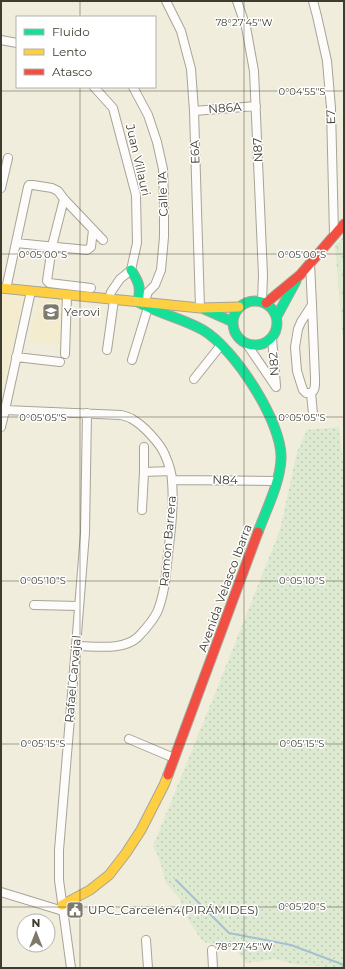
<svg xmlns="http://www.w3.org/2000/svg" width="345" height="969" font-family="Montserrat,sans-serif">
<defs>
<pattern id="grass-dots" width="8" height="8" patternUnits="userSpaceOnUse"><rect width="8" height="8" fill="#ddead1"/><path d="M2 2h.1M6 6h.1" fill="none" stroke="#bfcab4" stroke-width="1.8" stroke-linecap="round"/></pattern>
<pattern id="forest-crowns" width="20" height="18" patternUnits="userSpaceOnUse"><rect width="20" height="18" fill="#ddead1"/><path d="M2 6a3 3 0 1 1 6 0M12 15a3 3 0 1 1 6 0" fill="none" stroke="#bfcab4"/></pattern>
</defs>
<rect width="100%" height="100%" fill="#f1eddc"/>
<!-- built -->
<path fill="#f3eccf" d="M1,295L20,296L23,300L1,395Z
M40,298L67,301L65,345L29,342L38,301Z"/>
<!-- grass -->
<path fill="url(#grass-dots)" d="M339,427L344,471V968H329L321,966L297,965L275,959L246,963L235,948L204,942L200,938L188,919L180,899L166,883L160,861L153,846L216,691L280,530L297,452L307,430Z"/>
<!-- forest -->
<path fill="url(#forest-crowns)" d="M344,236V352L335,246Z"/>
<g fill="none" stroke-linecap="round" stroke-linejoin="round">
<!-- stream -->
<path stroke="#a5c0d2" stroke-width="2" d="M176,880L229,933L291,945L344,965"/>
<!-- street casing -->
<g stroke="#a7a497" stroke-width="10">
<path id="street" d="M166,1L181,31L191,69L194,111L200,308
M237,1L246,27L254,71L263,275L262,301
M313,1L317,16L327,61L331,108L334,235
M1,40L17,43
M94,87L113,108L136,195L137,243L131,270L120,279L111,292L109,299
M133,87L148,115L157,142L163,169L164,201V237L161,270L155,285L148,292L144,303
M194,111L256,106
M1,188L8,158
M64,199L52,246L47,281L49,283L91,288
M16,243L87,250L91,247L93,230
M310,263L312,305L301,322L298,329L295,347L297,371L301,384L303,390L306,393H311
M6,289L28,187L29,185H33L52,188L58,191L64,199L103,240
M272,338L276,386
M246,343L276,387
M107,350L114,300
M65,354L67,295
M16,357L60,362
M132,360L146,314L148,308
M194,379L221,345
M311,393C316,390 315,383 315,378L312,305
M311,393L313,414
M5,410L121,415C125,416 129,417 132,419C143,425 160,443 165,455C168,462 172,472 172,481C174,505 171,530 168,554C166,573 165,592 158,610C155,618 144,631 138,637C123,651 96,646 76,646
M1,427L5,410L31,291
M144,447V472
M172,480L277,481
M142,510L144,472L170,471
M34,605L79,606
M129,739L174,758
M1,892L63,911
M146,940L148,968
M212,950L213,968
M71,968L59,880V850L76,646L85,533L87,413"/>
</g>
<!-- fast casing -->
<g stroke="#a7a497" stroke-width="11">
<path id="fast" d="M131,270C139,282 141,287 138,302C159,314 182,318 203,330C234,348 283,423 281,459C280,483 266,510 258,532
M233 323a22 22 0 1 1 44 0a22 22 0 1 1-44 0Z
M204,309L233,322
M277,316L296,281"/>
</g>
<!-- slow casing -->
<g stroke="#a7a497" stroke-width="11">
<path id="slow" d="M1,288L200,308L239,307
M62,905L90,890L109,875L126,853L141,830L164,785L168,775"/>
</g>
<!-- jam casing -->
<g stroke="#a7a497" stroke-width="11">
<path id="jam" d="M266,303L300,275L344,224
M168,775L258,532"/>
</g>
<!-- street -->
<use href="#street" stroke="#fdfcfa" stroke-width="8"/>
<!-- fast -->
<use href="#fast" stroke="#16e098" stroke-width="9"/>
<!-- slow -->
<use href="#slow" stroke="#ffcf43" stroke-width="9"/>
<!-- jam -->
<use href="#jam" stroke="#f24e42" stroke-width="9"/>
</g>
<!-- ticks -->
<path fill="none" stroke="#3e3c2f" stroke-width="1" stroke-opacity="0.45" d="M80,1V17M244,1V968M80,87V968M1,91H344M1,254H344M1,417H344M1,581H344M1,744H344M1,907H344"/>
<!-- icons -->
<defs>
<g id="university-square" transform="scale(0.9)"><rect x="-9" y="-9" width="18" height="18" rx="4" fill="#7d7a6c" stroke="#fff"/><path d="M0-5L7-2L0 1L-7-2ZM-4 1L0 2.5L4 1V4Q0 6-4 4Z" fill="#fff"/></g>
<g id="civic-square" transform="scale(0.9)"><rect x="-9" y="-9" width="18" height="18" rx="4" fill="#7d7a6c" stroke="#fff"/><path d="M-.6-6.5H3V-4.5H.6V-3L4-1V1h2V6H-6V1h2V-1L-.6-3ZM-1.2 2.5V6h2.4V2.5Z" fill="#fff"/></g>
</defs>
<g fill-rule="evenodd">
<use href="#university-square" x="51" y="312"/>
<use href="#civic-square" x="75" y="910"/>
</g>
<g text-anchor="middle" stroke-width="3" stroke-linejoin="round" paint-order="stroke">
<!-- street labels -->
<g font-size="12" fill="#3e3c2f" stroke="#fff">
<text transform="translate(225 108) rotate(-4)" y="4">N86A</text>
<text transform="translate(331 117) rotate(-92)" y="4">E7</text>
<text transform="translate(258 150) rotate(-93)" y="4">N87</text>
<text transform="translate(195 152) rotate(-92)" y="4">E6A</text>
<text transform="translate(138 160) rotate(77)" y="4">Juan Villauri</text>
<text transform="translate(163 194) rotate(-92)" y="4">Calle 1A</text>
<text transform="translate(274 364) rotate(-94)" y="4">N82</text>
<text transform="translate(225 480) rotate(1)" y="4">N84</text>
<text transform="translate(168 541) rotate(-85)" y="4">Ramon Barrera</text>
<text transform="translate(225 588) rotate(-70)" y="4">Avenida Velasco Ibarra</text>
<text transform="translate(73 679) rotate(-85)" y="4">Rafael Carvajal</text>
</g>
<!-- poi labels -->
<g font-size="12" fill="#3e3c2f" stroke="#fff" text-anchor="start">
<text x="64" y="316">Yerovi</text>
<text x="88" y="914">UPC_Carcelén4(PIRÁMIDES)</text>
</g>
</g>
<g font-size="10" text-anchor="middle" fill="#3e3c2f" stroke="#fff" stroke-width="3" stroke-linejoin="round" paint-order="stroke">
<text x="244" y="26">78°27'45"W</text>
<text x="302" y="95">0°04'55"S</text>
<text x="43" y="258">0°05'00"S</text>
<text x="302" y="258">0°05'00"S</text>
<text x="43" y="421">0°05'05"S</text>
<text x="302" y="421">0°05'05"S</text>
<text x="43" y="584">0°05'10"S</text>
<text x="302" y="584">0°05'10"S</text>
<text x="43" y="747">0°05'15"S</text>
<text x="302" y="747">0°05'15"S</text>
<text x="302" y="910">0°05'20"S</text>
<text x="244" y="950">78°27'45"W</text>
</g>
<!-- border -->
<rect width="345" height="969" fill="none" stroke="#3e3c2f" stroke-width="4"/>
<!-- legend -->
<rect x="16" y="16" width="140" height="72" fill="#ffffff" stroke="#b2b1ac"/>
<rect x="24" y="29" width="20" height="6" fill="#16e098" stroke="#b2b1ac"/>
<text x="52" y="36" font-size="12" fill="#3e3c2f">Fluido</text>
<rect x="24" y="49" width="20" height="6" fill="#ffcf43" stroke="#b2b1ac"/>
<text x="52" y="56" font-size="12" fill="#3e3c2f">Lento</text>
<rect x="24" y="69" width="20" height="6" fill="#f24e42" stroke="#b2b1ac"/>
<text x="52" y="76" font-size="12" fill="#3e3c2f">Atasco</text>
<!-- north arrow -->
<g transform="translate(36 933)"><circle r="19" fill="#ffffff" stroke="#b2b1ac"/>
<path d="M0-3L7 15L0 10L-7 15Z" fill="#7d7a6c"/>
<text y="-6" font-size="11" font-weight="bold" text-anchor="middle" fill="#3e3c2f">N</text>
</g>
</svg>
